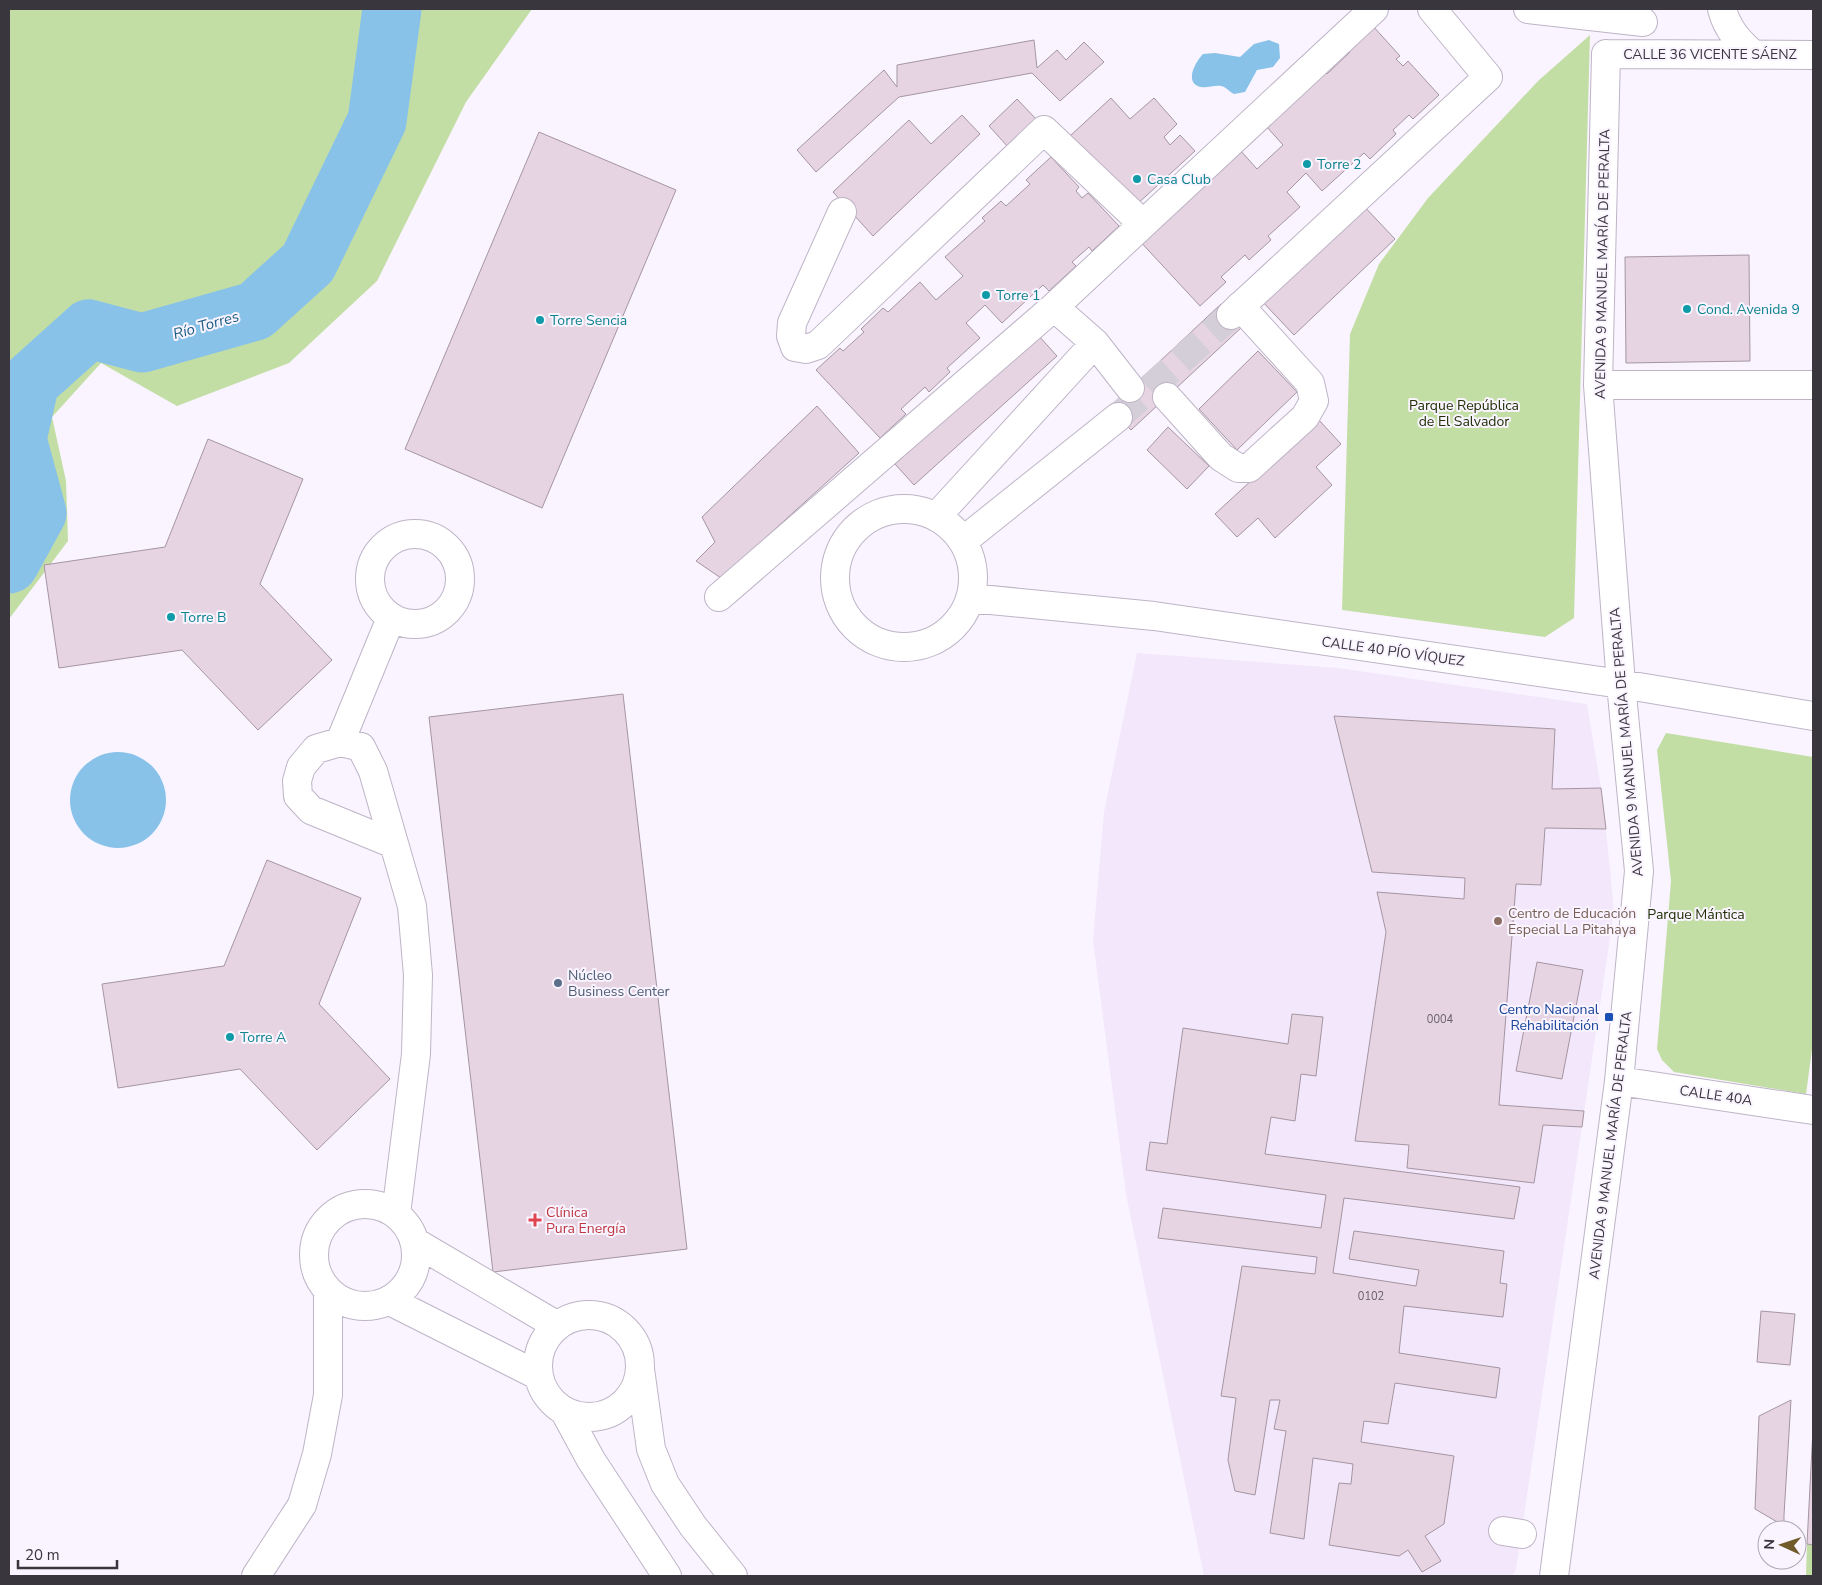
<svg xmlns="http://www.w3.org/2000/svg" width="1822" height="1585" font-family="'Nunito Sans',sans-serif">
<rect width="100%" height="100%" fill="#f9f4ff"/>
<!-- built -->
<path fill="#f2e7fb" d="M1137,653L1338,668L1587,704L1603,800L1614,911L1516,1569L1512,1576H1204L1126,1194L1093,940L1104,812Z"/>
<!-- green -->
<path fill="#c3dea5" d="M9,9H532L466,102L377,281L289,363L177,406L101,363L52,417L66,481L68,541L9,619Z
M1590,35L1574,618L1545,637L1342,610L1350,334L1379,264L1428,198L1538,81Z
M1666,733L1813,757V1042L1806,1094L1674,1072L1662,1060L1657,1049L1671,881L1657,750Z
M1807,1544L1813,1545V1576H1806Z"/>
<!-- water -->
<path fill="#88c2e9" d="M1269,40L1279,44L1280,58L1273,67L1257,70L1245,92L1234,94C1229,92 1227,87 1221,86C1214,85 1208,88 1201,87C1183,83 1196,61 1203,54L1215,53L1240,57L1254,44Z
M70 800a48 48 0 1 1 96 0a48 48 0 1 1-96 0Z"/>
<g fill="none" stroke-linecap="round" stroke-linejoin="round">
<!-- river -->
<path stroke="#88c2e9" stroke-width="59" d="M9,564L37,513L17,439L30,382L89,329L142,343L255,311L308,263L377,121L392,9"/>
</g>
<!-- building -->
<path fill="#e6d4e2" stroke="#a595a2" d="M1372,25L1400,56L1396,59L1403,66L1408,61L1439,95L1413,119L1409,115L1393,130L1396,134L1370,159L1364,153L1322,191L1306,173L1287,192L1300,207L1268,236L1271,240L1249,260L1245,255L1221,277L1226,282L1200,306L1137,238L1240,150L1257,169L1283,145L1266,126L1322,69L1327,74L1350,52L1347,48Z
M1034,40L1037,68L1057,50L1066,60L1084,42L1104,62L1060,101L1032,73L899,97L816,172L797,150L884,70L897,87V65Z
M1111,98L1130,119L1154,98L1177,124L1164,137L1170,145L1180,135L1195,151L1134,207L1070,136Z
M1017,99L1037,120L1009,148L989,126Z
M962,115L980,134L873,236L833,192L909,120L931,144Z
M539,132L676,190L542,508L405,449Z
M1051,157L1079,187L1076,191L1082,198L1088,193L1119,226L1092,251L1089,247L1072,262L1076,266L1049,291L1043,285L1002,323L985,305L966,323L980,338L947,368L950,372L929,392L925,387L901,409L906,414L880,438L816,370L840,348L843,351L864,332L861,329L883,308L888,312L920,282L936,300L963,276L945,257L985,221L982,218L1001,201L1006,206L1030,184L1026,180Z
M1359,201L1395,239L1294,335L1258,297Z
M1749,255L1750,361L1626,363L1625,257Z
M1221,304L1242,327L1131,430L1110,408Z
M1038,335L1057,356L914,485L895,464Z
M1258,351L1297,392L1237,450L1199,409Z
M817,406L859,453L721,578L696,561L715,542L702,517Z
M1318,419L1341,444L1316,467L1332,485L1275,538L1258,518L1237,537L1215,514Z
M1168,427L1209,466L1187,489L1147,450Z
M208,439L303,479L260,584L332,660L258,730L182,650L59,668L44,565L165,547Z
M623,694L687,1249L493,1272L429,717Z
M1334,716L1555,729L1552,789L1601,788L1606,829L1545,828L1541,885L1516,884L1499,1105L1584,1111L1582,1127L1543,1125L1534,1183L1407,1168L1409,1145L1355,1141L1386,932L1377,892L1464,899L1465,878L1372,872Z
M267,860L361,898L319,1004L390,1079L317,1150L240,1069L118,1088L102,984L224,966Z
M1537,962L1583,970L1562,1079L1516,1071Z
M1292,1014L1323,1017L1316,1076L1301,1074L1295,1121L1271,1117L1265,1154L1520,1187L1514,1219L1344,1198L1333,1273L1416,1286L1419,1270L1349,1259L1354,1231L1504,1251L1500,1283L1507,1284L1503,1317L1404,1306L1399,1353L1500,1368L1496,1398L1395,1383L1388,1424L1364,1421L1361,1442L1454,1456L1444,1524L1425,1536L1441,1561L1422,1572L1408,1550L1399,1556L1329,1545L1339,1483L1351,1484L1353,1464L1313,1458L1304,1539L1270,1533L1286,1431L1274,1429L1280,1400H1270L1255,1495L1235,1491L1228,1460L1236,1398L1221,1396L1242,1266L1315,1274L1317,1257L1158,1238L1163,1208L1321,1228L1326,1195L1146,1170L1150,1142L1167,1144L1183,1028L1288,1044Z
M1761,1311L1795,1314L1790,1365L1757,1362Z
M1791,1400L1784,1515V1526L1755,1509L1759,1416Z
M1813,1429V1545L1807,1544Z"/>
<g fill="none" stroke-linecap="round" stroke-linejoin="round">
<!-- minor-tunnel -->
<path stroke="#d3ced8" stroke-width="28" stroke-dasharray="28 14" stroke-linecap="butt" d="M1118,417L1231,315"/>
<!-- minor casing -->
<g stroke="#beb4c6" stroke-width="30">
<path id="minor" d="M1528,9L1643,22
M1722,9C1727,29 1739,42 1754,55
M1606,54L1813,55
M842,212L792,323L791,336L795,347L806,349L818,345L1044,130L1143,224
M1231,315L1488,77L1432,9
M1598,385H1813
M1130,388L1095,343L1054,307L1374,9
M1167,397L1221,457L1238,468H1249L1305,417L1314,401L1310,383L1240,306
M835 578a69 69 0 1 1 138 0a69 69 0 1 1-138 0Z
M936,517L1095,343
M370 579a45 45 0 1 1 90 0a45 45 0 1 1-90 0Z
M963,541L1118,417
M719,597L1054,307
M970,598L1154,616L1621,684L1813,716
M340,742L391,618
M394,844L311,810L298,796L297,781L301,767L316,749L340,742L361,747L373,771L412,906L418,975L416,1054L396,1214
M1619,1081L1813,1110
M314 1255a51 51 0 1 1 102 0a51 51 0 1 1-102 0Z
M415,1242L556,1325
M390,1301L539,1376
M538 1366a51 51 0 1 1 102 0a51 51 0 1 1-102 0Z
M640,1369L651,1449L665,1484L693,1526L733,1576
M565,1412L591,1460L667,1576
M1503,1531L1522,1534
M256,1576L302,1505L317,1454L328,1395V1292
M1554,1576L1619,1081L1639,871L1621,684L1598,385L1606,54"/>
</g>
<!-- minor -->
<use href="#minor" stroke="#fff" stroke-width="28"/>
</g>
<!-- markers -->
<g fill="#0f9aa8" stroke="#f9f4ff" stroke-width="2">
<circle cx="1307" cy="164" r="5"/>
<circle cx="1137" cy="179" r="5"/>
<circle cx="986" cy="295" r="5"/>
<circle cx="1687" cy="309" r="5"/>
<circle cx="540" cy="320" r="5"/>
<circle cx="171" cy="617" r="5"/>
<circle cx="230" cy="1037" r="5"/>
</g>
<circle fill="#8d6e63" stroke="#f9f4ff" stroke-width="2" cx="1498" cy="921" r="5"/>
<circle fill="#5c6f8a" stroke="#f9f4ff" stroke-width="2" cx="558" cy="983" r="5"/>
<rect fill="#1a4fb4" stroke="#f9f4ff" stroke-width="2" x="1604" y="1012" width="10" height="10" rx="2.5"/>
<path fill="#e0444e" stroke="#f9f4ff" stroke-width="2" d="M532.5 1212.5h5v5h5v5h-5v5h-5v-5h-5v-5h5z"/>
<g text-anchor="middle" stroke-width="4" stroke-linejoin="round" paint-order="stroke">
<!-- number labels -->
<g font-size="11" fill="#655e67">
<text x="1440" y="1023">0004</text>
<text x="1371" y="1300">0102</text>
</g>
<!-- street labels -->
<g font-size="14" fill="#3a363e" stroke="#f9f4ff">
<text x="1710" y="59">CALLE 36 VICENTE SÁENZ</text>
<text transform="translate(1602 264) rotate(-89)" y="5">AVENIDA 9 MANUEL MARÍA DE PERALTA</text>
<text transform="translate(1393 651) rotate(8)" y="5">CALLE 40 PÍO VÍQUEZ</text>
<text transform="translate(1626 742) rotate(-95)" y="5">AVENIDA 9 MANUEL MARÍA DE PERALTA</text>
<text transform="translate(1716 1095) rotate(8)" y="5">CALLE 40A</text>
<text transform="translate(1610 1145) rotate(-83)" y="5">AVENIDA 9 MANUEL MARÍA DE PERALTA</text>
</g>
<!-- culture labels -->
<g font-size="14" fill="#0d838f" stroke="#f9f4ff" text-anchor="start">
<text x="1317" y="169">Torre 2</text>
<text x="1147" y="184">Casa Club</text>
<text x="996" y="300">Torre 1</text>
<text x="1697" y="314">Cond. Avenida 9</text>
<text x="550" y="325">Torre Sencia</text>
<text x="181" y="622">Torre B</text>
<text x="240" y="1042">Torre A</text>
</g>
<!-- park labels -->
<g font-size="14" fill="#203006" stroke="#f9f4ff">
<text x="1464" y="410">Parque República<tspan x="1464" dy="16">de El Salvador</tspan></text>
<text x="1696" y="919">Parque Mántica</text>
</g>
<!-- education labels -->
<g font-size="14" fill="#785e54" stroke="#f9f4ff" text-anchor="start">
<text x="1508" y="918">Centro de Educación<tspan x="1508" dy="16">Especial La Pitahaya</tspan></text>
</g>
<!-- service labels -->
<g font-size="14" fill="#4e5e75" stroke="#f9f4ff" text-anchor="start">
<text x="568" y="980">Núcleo<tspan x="568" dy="16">Business Center</tspan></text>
</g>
<!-- transit labels -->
<g font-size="14" fill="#164399" stroke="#f9f4ff" text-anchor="end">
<text x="1599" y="1014">Centro Nacional<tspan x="1599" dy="16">Rehabilitación</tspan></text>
</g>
<!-- health labels -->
<g font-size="14" fill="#be3a42" stroke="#f9f4ff" text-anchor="start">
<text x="546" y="1217">Clínica<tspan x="546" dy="16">Pura Energía</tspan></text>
</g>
<!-- water labels -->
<g font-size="15" font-style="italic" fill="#195c82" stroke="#f9f4ff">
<text transform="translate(206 325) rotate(-16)" y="5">Río Torres</text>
</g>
</g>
<!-- border -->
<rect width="1822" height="1585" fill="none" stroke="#3a363e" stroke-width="20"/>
<!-- north arrow -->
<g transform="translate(1782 1545) rotate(273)"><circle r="24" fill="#f9f4ff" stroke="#ada8b2"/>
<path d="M0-4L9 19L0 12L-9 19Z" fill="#715a2a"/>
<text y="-8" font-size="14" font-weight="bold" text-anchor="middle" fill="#3a363e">N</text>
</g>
<!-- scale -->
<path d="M18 1560v8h99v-8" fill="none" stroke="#3a363e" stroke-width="2.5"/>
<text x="25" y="1560" font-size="15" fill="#3a363e" stroke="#f9f4ff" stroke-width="4" paint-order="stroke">20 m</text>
</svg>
